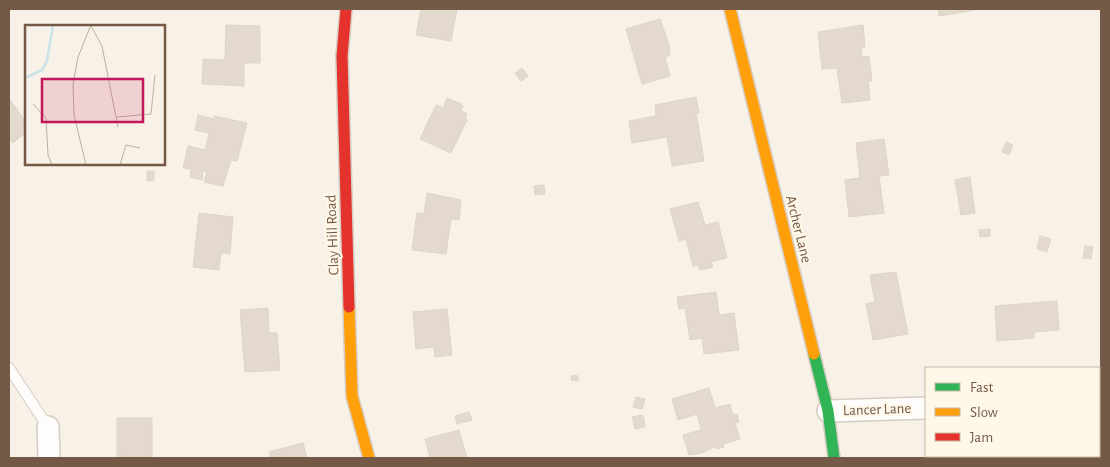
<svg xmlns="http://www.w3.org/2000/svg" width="1110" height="467" font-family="'Alegreya Sans',sans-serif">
<rect width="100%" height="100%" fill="#f7f1e7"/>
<!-- building -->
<path fill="#e3d9cf" stroke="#dfd4c9" d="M421,9H457L451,41L416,35Z
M938,9H975V10L939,16Z
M660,19L669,45L670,55L665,57L670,76L642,84L626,29Z
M226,25L260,26V63H244V86L202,84L203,59L225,60Z
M863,25L865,47H861L862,57L869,56L872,81H868L870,100L842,103L837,68L822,69L818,32Z
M522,68L528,76L521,81L515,73Z
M696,97L699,113H696L704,161L672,166L667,137L632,143L629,121L656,116L655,105Z
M9,98L26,122V132L13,143L9,138Z
M447,98L461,104L463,106L461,110L467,114L465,119L467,120L451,153L420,139L436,105L443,108Z
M198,115L214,119V116L247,123L237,161L231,160L223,186L204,182L207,172L203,171L202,180L190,177L191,169L183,168L188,146L205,150L209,133L195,130Z
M884,139L889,175L879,176L884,213L849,217L845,180L860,178L856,143Z
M1006,142L1013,145L1009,155L1002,152Z
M147,171H154V180L147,181Z
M970,177L975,213L961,215L955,180Z
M544,185L545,194L535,195L534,186Z
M427,193L461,200L459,220L451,219L446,254L412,250L417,213L424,214Z
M698,202L705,225L718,222L727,258L711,262L713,267L700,270L698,265L693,266L686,239L679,241L670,209Z
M199,213L233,217L230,254L221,253L219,270L193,267Z
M990,229V236L980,237L979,230Z
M1040,236L1051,239L1047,252L1037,249Z
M1085,246L1093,247L1091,259L1083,258Z
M896,272L908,334L873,340L866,304L875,302L870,275Z
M716,292L719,315L734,313L739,350L704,354L702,338L690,340L685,308L679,309L677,297Z
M1057,301L1059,330L1034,332V338L997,341L995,306Z
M268,308L269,333H277L280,370L245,372L240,310Z
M447,309L452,355L435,357L434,347L416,349L413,312Z
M572,375L578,376V381L571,380Z
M709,388L715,408L730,404L733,415L737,414L739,422L735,423L740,439L723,444L724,447L717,449L716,446L702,453L689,455L683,435L701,430L697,414L678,420L672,399Z
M636,397L645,399L642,409L633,407Z
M469,412L472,420L457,424L455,416Z
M643,415L645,427L635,429L632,417Z
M117,418H152V458L117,456Z
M459,430L467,458H430L425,439Z
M303,443L307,458H271L269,452Z"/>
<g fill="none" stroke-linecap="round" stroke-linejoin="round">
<!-- lane casing -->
<g stroke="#d6ccc2" stroke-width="12">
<path id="lane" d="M9,368L48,427"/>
</g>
<!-- street casing -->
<g stroke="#d6ccc2" stroke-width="24">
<path id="street" d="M1099,403H1101
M828,411L926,408
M48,427L49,458"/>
</g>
<!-- fast casing -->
<g stroke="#d7cdc3" stroke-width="14">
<path id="fast" d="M814,354L828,411L834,458"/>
</g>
<!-- slow casing -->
<g stroke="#d7cdc3" stroke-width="14">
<path id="slow" d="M730,9L814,354
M349,307L352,396L369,458"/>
</g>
<!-- jam casing -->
<g stroke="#d7cdc3" stroke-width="14">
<path id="jam" d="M346,9L342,56L349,307"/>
</g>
<!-- lane -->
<use href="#lane" stroke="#fefdfb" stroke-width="10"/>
<!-- street -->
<use href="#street" stroke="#fefdfb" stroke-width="21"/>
<!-- fast -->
<use href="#fast" stroke="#30b455" stroke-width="11"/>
<!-- slow -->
<use href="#slow" stroke="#ff9f0a" stroke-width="11"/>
<!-- jam -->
<use href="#jam" stroke="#e5322d" stroke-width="11"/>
</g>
<g text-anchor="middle" stroke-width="4.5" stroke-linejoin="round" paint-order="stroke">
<!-- street labels -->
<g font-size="15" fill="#745947" stroke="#fff7e7">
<text transform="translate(799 229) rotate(76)" y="5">Archer Lane</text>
<text transform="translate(332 235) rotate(-92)" y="5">Clay Hill Road</text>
<text transform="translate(877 409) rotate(-2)" y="5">Lancer Lane</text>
</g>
</g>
<!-- overview -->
<g transform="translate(25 25)">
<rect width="140" height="140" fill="#f7f1e7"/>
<path fill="none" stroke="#c9e3e6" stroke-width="2.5" d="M0,53L17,45L22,36L28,0"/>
<path fill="none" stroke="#bfafa2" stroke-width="1" d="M66,1L77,21L93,102M8,79L21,93L23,130L27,140M92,92L126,89L130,50M61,140L49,90L48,59L53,32L66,0M95,140L101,120L115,123"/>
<path fill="#c2185b" fill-opacity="0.15" stroke="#c2185b" stroke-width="2.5" d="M17,54H118V97H17Z"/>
<rect width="140" height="140" fill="none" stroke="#745947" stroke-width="2.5"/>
</g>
<!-- border -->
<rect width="1110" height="467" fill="none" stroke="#745947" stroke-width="20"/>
<!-- legend -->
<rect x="925" y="367" width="175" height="90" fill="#fff7e7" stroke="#c7b8a7"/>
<rect x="935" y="383" width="25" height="8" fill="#30b455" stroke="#c7b8a7"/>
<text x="970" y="392" font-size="15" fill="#745947">Fast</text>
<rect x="935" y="408" width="25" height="8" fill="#ff9f0a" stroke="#c7b8a7"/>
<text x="970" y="417" font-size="15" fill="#745947">Slow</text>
<rect x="935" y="433" width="25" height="8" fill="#e5322d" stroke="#c7b8a7"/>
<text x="970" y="442" font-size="15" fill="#745947">Jam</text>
</svg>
